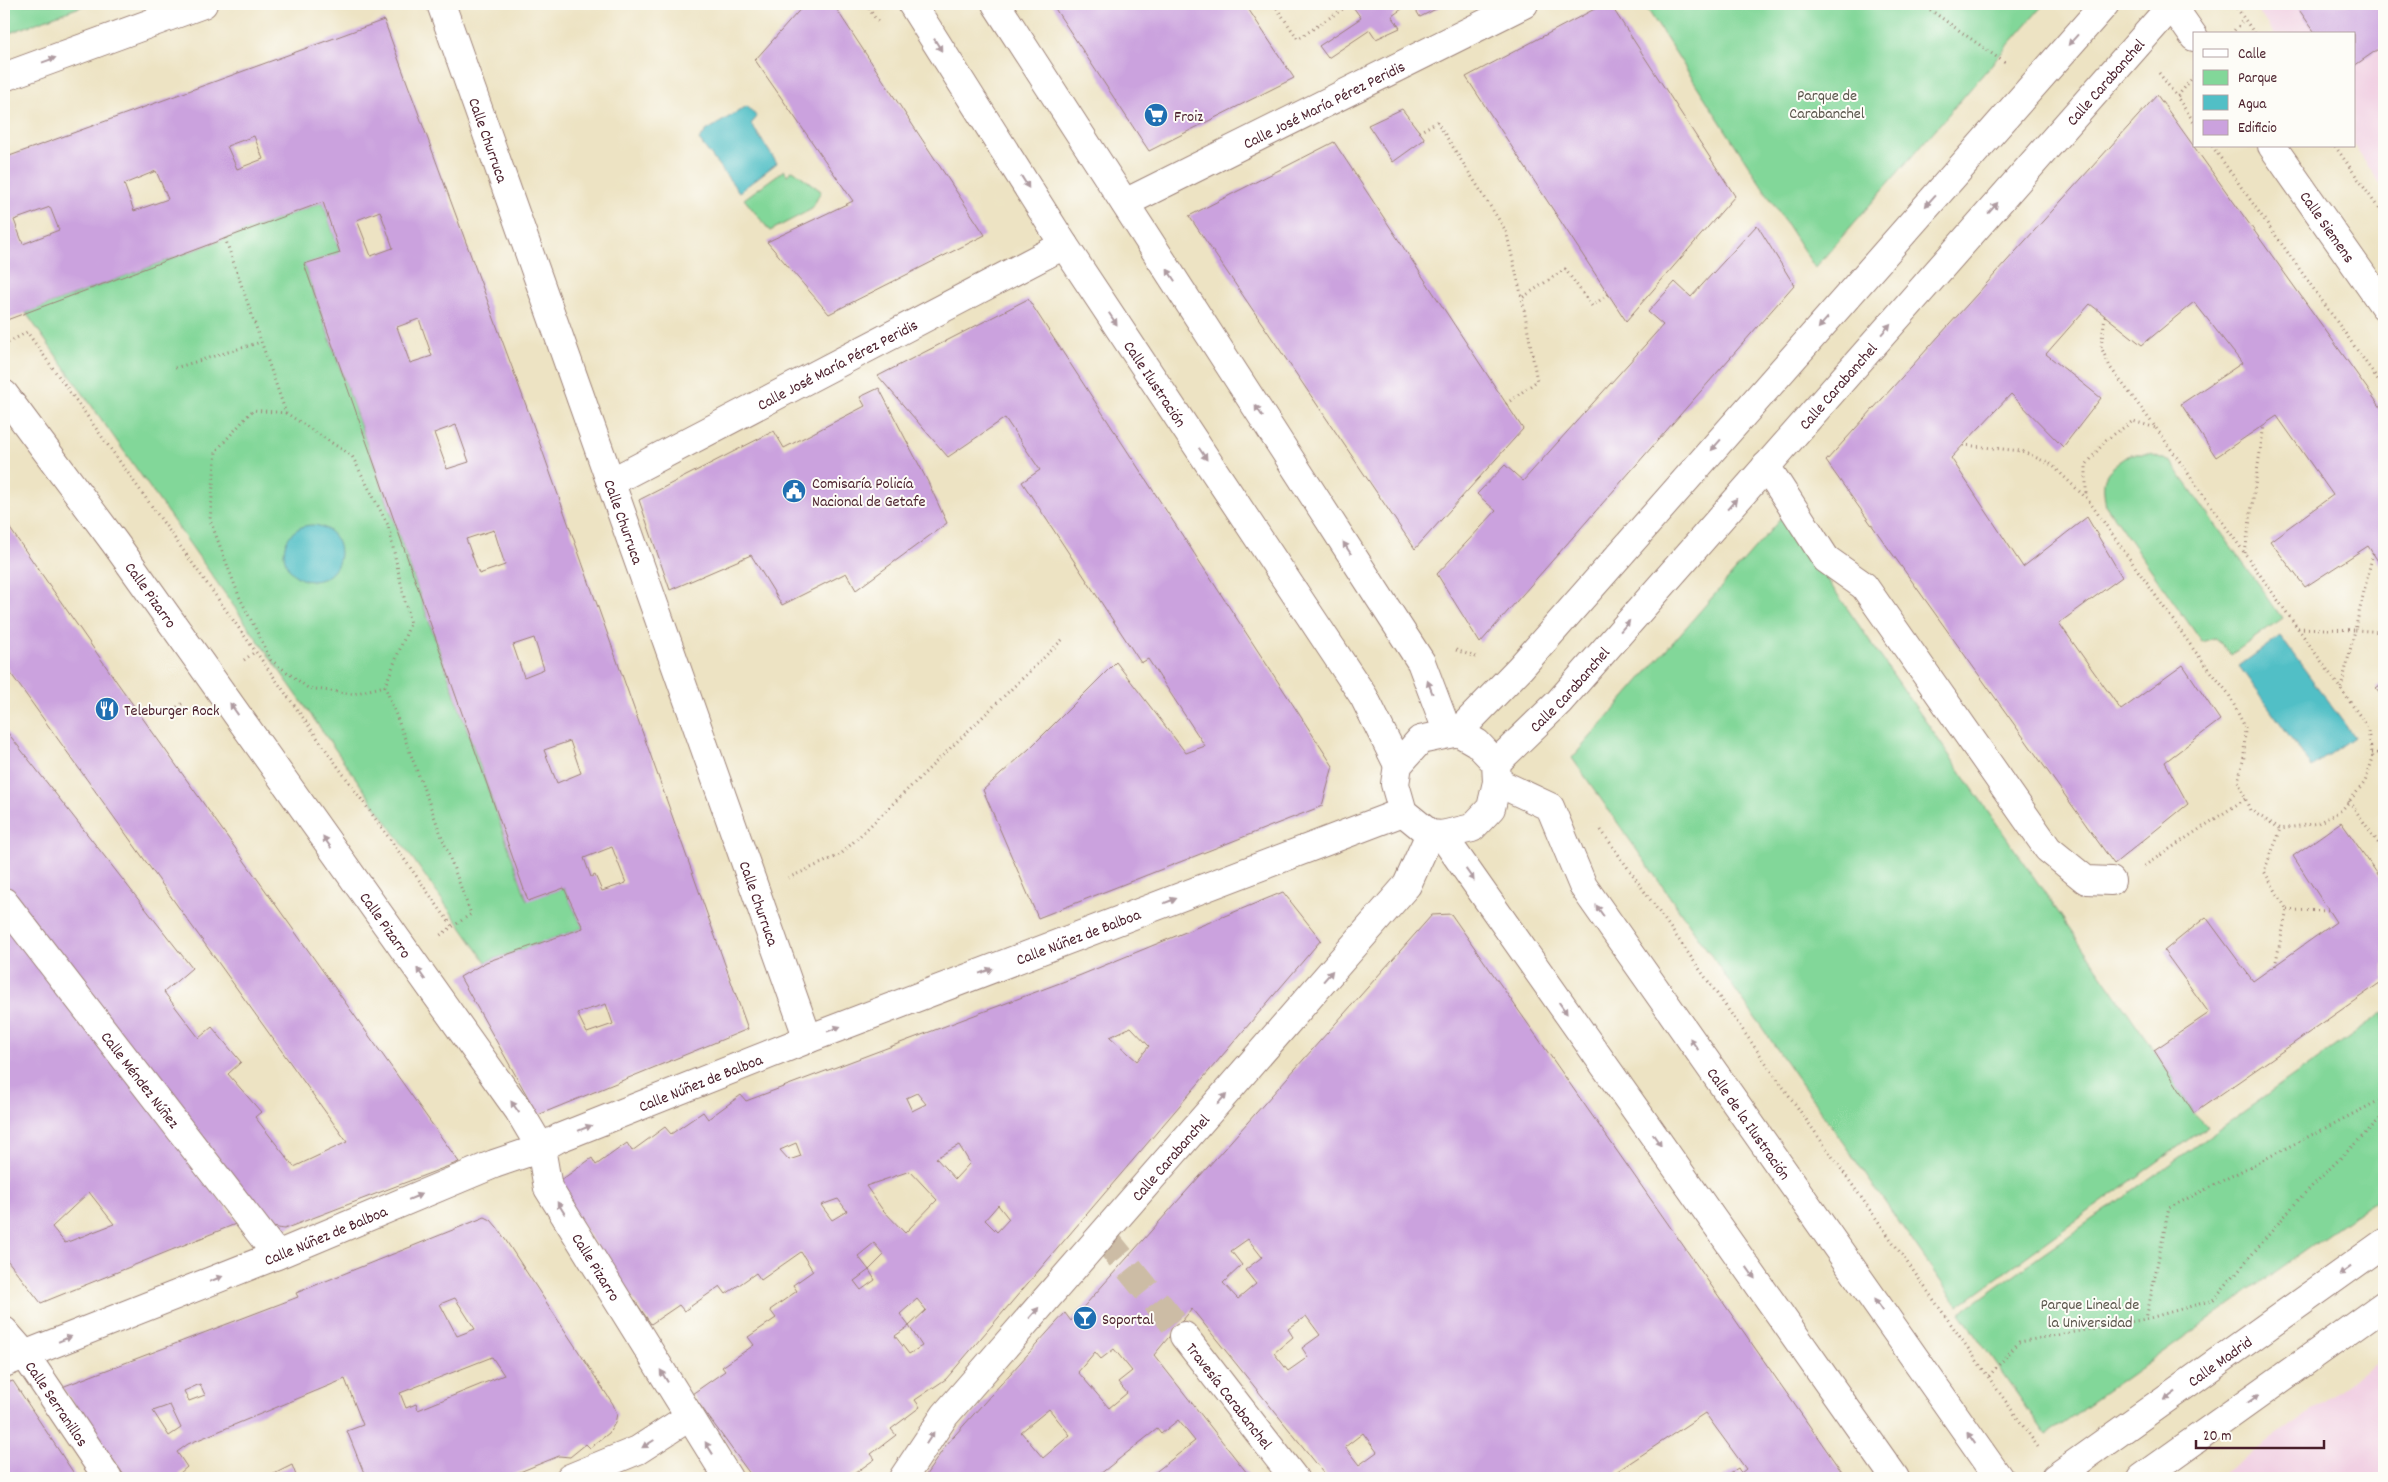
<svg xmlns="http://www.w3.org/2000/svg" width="2388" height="1482" font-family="Dekko,sans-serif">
<rect width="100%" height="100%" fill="#fdfcf7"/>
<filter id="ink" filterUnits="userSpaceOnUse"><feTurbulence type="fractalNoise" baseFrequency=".02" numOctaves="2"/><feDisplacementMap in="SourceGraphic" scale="10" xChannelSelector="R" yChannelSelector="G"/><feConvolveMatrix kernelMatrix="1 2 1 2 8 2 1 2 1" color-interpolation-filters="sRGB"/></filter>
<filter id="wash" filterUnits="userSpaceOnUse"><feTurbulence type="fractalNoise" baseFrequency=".0096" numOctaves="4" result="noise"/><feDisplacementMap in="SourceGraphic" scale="20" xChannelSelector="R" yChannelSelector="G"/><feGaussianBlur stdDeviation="1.12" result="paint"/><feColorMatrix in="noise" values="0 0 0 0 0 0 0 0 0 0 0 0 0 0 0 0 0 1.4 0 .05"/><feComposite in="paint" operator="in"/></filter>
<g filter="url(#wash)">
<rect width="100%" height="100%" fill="#ede3c3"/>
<!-- built -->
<path fill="#f1d0e3" d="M2253,4H2384V189L2354,146V34H2274Z
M2384,1358V1478H2217Z"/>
<!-- green -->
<path fill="#82d799" stroke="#667b62" d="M4,4H88L4,35Z
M1644,4H2044L1815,268Z
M784,170L787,175L793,170L821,191L812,209L770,231L744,199Z
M323,202L340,253L304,265L527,900L564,888L583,928L486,962L26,313Z
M2131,454H2151L2171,462L2282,618L2231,655L2216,638L2202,642L2106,506C2100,474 2105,472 2131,454Z
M1783,516L2154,1050L2194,1113L2207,1126L1958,1306L1572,758Z
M2384,1012V1195L2046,1435L1960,1313Z"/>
<!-- water -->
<path fill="#51bfc6" stroke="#4e6f78" d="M747,106L757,117L751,124L777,163L739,192L699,140L706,131Z
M284 553a28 28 0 1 1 56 0a28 28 0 1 1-56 0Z
M2280,636L2354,737L2312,767L2239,666Z"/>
<g id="blocks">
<!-- building -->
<path fill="#cba2de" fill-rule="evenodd" d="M805,4H833L985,235L829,314L767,242L853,201L755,60Z
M1052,4H1245L1294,78L1149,151Z
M1351,4H1409L1392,16L1400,28L1376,39L1370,30L1328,58L1319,46L1361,18Z
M1412,4H1446L1420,17Z
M1604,4H1610L1735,196L1626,321L1466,77Z
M2295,4H2384V45L2354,66V34H2316Z
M384,20L530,416L748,1029L538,1115L460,977L486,962L583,928L564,888L528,901L304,264L340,253L323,202L4,321V158ZM254,136L263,159L237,169L227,146ZM156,171L168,199L134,211L124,184ZM50,207L59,230L23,244L14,220ZM380,211L393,248L371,256L357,220ZM419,319L432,356L410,363L397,327ZM456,425L469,462L447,469L434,433ZM494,530L505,565L479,574L466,539ZM534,638L544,669L524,677L513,645ZM570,741L581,773L557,783L544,750ZM612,847L626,883L602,891L595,875L591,877L584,858ZM606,1004L613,1024L587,1033L577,1013Z
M2157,95L2384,412V570L2368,546L2305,587L2270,541L2333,495L2277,416L2216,457L2181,404L2242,363L2194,302L2142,345L2090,304L2046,354L2101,398L2063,447L2011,394L1951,458L2023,567L2087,517L2122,577L2059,623L2121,710L2183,665L2220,720L2165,762L2188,804L2114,864L1826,461Z
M1402,109L1425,139L1393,162L1368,125Z
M1334,142L1523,429L1415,549L1189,216Z
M1757,225L1794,285L1480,643L1437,574L1496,511L1477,494L1505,465L1523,481L1663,325L1648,312L1675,282L1691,297Z
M1028,299L1333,766L1322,806L1038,918L983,790L1029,749L1116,662L1186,753L1205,746L1148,659L1141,663L1022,482L1040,470L1005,418L948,457L878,376Z
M879,388L928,482L947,523L856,590L846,573L782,605L751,555L670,590L639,500L774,431L784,448L865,406L860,397Z
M4,520L119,685L459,1162L284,1229L272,1227L4,890V728L192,968L164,992L199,1038L212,1027L241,1062L228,1074L261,1112L255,1117L294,1167L347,1142L4,664Z
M2384,682V698L2376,688Z
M2341,822L2384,883V980L2194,1113L2154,1050L2209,1013L2164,951L2206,917L2253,981L2336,922L2293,856Z
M1283,892L1321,940L946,1379L915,1400L920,1407L891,1429L896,1435L871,1454L875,1459L848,1478H753L692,1394L725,1371L722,1367L754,1345L748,1337L776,1318L770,1310L797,1291L793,1285L813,1271L801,1252L761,1280L756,1273L726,1294L720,1286L684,1311L679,1305L651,1324L554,1185L592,1158L596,1165L627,1143L632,1151L665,1127L671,1134L703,1112L708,1119L741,1095L746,1101L1081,975ZM1131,1027L1149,1046L1137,1061L1110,1037ZM917,1093L926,1104L912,1111L906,1098ZM796,1143L801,1156L789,1160L780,1150ZM959,1145L970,1163L955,1179L936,1158ZM910,1171L937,1200L905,1233L882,1209L866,1186ZM838,1199L847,1211L832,1220L821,1205ZM998,1205L1009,1219L997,1232L985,1220ZM874,1243L884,1255L869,1270L875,1280L861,1290L854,1281L869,1270L858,1256ZM917,1299L926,1310L909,1326L922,1346L909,1354L895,1336L909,1326L900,1314Z
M4,913L238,1223L41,1303L4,1256ZM89,1192L114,1224L65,1243L52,1227Z
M1451,914L1846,1478H1722L1738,1468L1741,1473L1746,1469L1705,1413L1607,1478H1328L1192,1309L1154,1355L1251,1478H1148L1195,1441L1178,1420L1161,1434L1157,1429L1095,1478H999L994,1473L988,1478H924L946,1445L1065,1313L1071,1321L1432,915ZM1248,1239L1262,1257L1245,1270L1256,1284L1238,1299L1223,1283L1242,1265L1231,1251ZM1306,1316L1320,1335L1302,1348L1308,1357L1288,1371L1274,1353L1293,1337L1288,1329ZM1114,1349L1132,1371L1118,1382L1127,1393L1109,1408L1078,1372L1095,1352L1101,1359ZM1049,1409L1070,1435L1043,1458L1021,1432ZM1363,1433L1377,1452L1359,1465L1345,1447Z
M485,1217L491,1220L497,1227L613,1404L617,1414L615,1423L609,1433L590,1448L586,1444L570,1457L559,1456L505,1478H366L347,1431L363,1425L345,1379L188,1444L177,1452L187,1467L179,1474L182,1478H126L62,1387L298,1297L296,1293ZM455,1298L475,1329L457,1336L440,1304ZM492,1357L504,1375L418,1410L416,1404L406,1408L400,1393ZM200,1384L205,1395L189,1401L184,1391ZM170,1405L181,1428L169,1436L153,1411Z
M13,1381L77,1478H4V1384Z
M292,1465L297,1478H266Z"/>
</g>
</g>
<g filter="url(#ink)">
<use href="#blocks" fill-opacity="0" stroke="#9c8177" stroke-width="1"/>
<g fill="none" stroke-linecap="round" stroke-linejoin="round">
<!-- pedestrian-tunnel -->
<path stroke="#ccbca5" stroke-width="28" stroke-dasharray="28 14" stroke-linecap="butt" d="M1103,1236L1184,1336"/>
<!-- pedestrian casing -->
<g stroke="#9c8177" stroke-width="30">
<g id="pedestrian">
<path id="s1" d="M1125,203L1524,4"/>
<path d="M1766,466L1826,559L1864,586L2048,849L2086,880L2111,881"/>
<path id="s2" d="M1184,1336L1294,1478"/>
</g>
</g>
<!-- minor casing -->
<g stroke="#9c8177" stroke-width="30">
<g id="minor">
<path id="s3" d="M441,4L808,1039"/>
<path id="s4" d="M912,4L1064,245L1364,697L1398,765"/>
<path d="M996,4L1421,662L1448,733"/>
<path d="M2171,4L2194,37"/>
<path id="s5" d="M2272,146L2384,306"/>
<path id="s6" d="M4,394L115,543L519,1111L541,1148L548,1188L728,1478"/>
<path id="s7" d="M611,482L1064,245"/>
<path d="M1458,732L1520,668L2105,4"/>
<path d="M1458,732L1477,743L1496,763L1497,782L1491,808L1472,828L1442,835L1430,834L1403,812L1395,784L1398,765L1420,740Z"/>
<path id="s8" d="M1496,763L1559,702L2173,4"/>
<path id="s9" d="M1497,782L1550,807L1583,886L1999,1478"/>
<path d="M1442,835L1895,1478"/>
<path id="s10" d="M4,902L277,1255"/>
<path id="s11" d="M4,1331L25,1355L108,1478"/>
<path id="s12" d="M4,1363L277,1255L494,1164L541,1148L559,1138L808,1039L1403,812"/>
<path d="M570,1478L638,1450L689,1417"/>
<path id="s13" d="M903,1478L945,1415L1407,885L1430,834"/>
</g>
</g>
<!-- tertiary casing -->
<g stroke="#9c8177" stroke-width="30">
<g id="tertiary">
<path d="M4,77L203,4"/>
<path id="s14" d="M2055,1478L2384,1243"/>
<path d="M2142,1478L2384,1305"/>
</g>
</g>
<!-- path -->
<path stroke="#9c8177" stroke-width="3" stroke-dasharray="1 4" stroke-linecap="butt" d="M866,4L879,24
M1274,4L1298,39L1350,4
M1922,4L2005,63
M2234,4L2255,34
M2231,34L2244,19
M2159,73L2177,97
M2194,76L2177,97L2194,122
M1419,132L1437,122L1506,231L1522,298L1565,269L1592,306L1609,294
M2212,146L2384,388
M2335,146L2384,216
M225,238L286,413L352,456L388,525L410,624L385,686L471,914L439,936
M2105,316L2101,347L2110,367L2156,428L2367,726L2373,758L2365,782L2342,810L2318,823L2281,829L2250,810L2238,781L2244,757L2245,727L2228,693L2194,650L2086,497V465L2106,440L2133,421L2156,428
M4,345L27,332L452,926
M175,368L261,342
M1506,404L1537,381L1522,298
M286,413L253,410L216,451L210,520L239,596L271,660L308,688L353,694L385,686
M1963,445L2022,451L2052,465L2085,497
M2245,553L2264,425
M2298,628L2355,630L2373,553
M1456,650L1478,658
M244,660L255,652
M2341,688L2355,630L2384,632
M177,707L183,703
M2372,753H2384
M2349,801L2384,851
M1601,830L2038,1447
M2144,866L2245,799
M788,878L840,855L1063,639
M2287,910L2329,911
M2275,966L2287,910L2264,871L2281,829
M2384,1098L2169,1208L2146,1319L2213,1300L2300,1198L2384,1115
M1989,1376L2019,1342L2146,1319"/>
<!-- pedestrian -->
<use href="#pedestrian" stroke="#fff" stroke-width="28"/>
<!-- minor -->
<use href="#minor" stroke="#fff" stroke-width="28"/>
<!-- tertiary -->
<use href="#tertiary" stroke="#fff" stroke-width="28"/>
</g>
<!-- one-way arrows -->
<defs><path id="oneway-solid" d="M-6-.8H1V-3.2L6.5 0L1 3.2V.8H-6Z" transform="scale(1.25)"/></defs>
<g fill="#ae9aa0">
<use href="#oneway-solid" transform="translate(2073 40) rotate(132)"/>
<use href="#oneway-solid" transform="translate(938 45) rotate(58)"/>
<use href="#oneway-solid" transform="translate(49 60) rotate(-20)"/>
<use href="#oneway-solid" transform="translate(1025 182) rotate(58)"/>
<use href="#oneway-solid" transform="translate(1930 201) rotate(131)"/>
<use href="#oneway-solid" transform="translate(1993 208) rotate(-49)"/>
<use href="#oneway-solid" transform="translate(1171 275) rotate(-123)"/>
<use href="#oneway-solid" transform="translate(1113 319) rotate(56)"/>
<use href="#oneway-solid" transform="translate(1823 323) rotate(131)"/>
<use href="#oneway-solid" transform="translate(1886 329) rotate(-49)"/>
<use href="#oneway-solid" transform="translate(1259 411) rotate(-123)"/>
<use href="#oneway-solid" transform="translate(1716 445) rotate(131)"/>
<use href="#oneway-solid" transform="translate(1203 454) rotate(56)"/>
<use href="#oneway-solid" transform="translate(1732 504) rotate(-49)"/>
<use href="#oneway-solid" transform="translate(1347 548) rotate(-123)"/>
<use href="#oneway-solid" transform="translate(1625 626) rotate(-49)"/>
<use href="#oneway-solid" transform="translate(1430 687) rotate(-111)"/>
<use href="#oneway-solid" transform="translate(234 709) rotate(-125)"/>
<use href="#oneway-solid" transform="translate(327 842) rotate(-125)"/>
<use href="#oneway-solid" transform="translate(1470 875) rotate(55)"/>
<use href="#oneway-solid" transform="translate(1170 901) rotate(-21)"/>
<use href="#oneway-solid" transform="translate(1600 911) rotate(-125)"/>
<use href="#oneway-solid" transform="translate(986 971) rotate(-21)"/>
<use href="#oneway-solid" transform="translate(421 974) rotate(-125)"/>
<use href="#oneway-solid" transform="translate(1328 976) rotate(-49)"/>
<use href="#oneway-solid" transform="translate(1563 1008) rotate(55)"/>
<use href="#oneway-solid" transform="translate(834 1029) rotate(-21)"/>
<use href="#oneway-solid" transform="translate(1694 1044) rotate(-125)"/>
<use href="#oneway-solid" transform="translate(1222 1099) rotate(-49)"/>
<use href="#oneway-solid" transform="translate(515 1107) rotate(-125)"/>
<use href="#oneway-solid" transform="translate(585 1128) rotate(-22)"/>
<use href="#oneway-solid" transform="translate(1657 1140) rotate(55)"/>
<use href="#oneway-solid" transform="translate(415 1197) rotate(-23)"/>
<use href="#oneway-solid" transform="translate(561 1208) rotate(-122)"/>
<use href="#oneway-solid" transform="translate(2345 1271) rotate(144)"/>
<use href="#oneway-solid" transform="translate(1751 1273) rotate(55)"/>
<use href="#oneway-solid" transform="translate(216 1279) rotate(-22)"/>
<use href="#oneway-solid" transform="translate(1878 1305) rotate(-125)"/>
<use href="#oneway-solid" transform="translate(1034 1313) rotate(-49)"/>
<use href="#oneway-solid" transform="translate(65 1339) rotate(-22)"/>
<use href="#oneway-solid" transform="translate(664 1376) rotate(-122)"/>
<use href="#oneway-solid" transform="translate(2170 1396) rotate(144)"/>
<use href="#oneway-solid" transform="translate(2253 1399) rotate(-36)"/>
<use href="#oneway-solid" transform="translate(930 1438) rotate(-57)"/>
<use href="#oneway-solid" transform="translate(1971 1438) rotate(-125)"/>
<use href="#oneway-solid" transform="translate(648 1444) rotate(148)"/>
<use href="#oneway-solid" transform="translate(709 1448) rotate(-122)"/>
</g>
</g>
<!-- icons -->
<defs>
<g id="supermarket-disc" transform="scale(1.25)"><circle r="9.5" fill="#1f6fb2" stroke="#fdfcf7"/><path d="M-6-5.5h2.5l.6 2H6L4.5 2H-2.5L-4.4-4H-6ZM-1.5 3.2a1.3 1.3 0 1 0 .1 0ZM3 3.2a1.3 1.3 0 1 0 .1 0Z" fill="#fff"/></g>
<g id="civic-disc" transform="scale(1.25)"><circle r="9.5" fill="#1f6fb2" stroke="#fdfcf7"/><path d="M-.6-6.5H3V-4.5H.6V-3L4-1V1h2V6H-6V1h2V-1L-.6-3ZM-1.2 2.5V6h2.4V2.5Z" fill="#fff"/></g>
<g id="restaurant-disc" transform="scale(1.25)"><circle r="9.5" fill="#1f6fb2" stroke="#fdfcf7"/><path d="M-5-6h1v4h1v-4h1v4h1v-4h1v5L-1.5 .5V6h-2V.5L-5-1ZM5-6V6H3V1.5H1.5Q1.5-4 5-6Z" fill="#fff"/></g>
<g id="bar-disc" transform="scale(1.25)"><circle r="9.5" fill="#1f6fb2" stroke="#fdfcf7"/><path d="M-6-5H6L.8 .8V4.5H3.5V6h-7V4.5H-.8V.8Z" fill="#fff"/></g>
</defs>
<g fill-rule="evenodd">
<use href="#supermarket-disc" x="1156" y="115"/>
<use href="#civic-disc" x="794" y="491"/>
<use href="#restaurant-disc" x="107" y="709"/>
<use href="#bar-disc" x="1085" y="1318"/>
</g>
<g text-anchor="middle" stroke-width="4" stroke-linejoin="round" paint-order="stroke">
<!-- street labels -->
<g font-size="16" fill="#4a1f2b" stroke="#fdfcf7">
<text dy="6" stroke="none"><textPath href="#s8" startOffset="914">Calle Carabanchel</textPath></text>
<text dy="6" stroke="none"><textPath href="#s1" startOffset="222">Calle José María Pérez Peridis</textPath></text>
<text dy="6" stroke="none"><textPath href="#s3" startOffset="144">Calle Churruca</textPath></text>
<text dy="6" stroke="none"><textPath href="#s5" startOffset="98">Calle Siemens</textPath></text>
<text dy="6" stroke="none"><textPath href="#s7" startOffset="255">Calle José María Pérez Peridis</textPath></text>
<text dy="6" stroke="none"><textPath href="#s4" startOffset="451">Calle Ilustración</textPath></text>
<text dy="6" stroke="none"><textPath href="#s8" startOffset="509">Calle Carabanchel</textPath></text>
<text dy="6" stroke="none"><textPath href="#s3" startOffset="549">Calle Churruca</textPath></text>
<text dy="6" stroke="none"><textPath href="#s6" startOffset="249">Calle Pizarro</textPath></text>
<text dy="6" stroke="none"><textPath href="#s8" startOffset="104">Calle Carabanchel</textPath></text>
<text dy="6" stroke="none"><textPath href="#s3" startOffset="954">Calle Churruca</textPath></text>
<text dy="6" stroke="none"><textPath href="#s6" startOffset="654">Calle Pizarro</textPath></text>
<text dy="6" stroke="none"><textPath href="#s12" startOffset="1156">Calle Núñez de Balboa</textPath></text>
<text dy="6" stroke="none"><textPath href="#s10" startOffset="224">Calle Méndez Núñez</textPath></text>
<text dy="6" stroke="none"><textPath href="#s12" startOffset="751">Calle Núñez de Balboa</textPath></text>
<text dy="6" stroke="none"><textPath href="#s9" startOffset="434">Calle de la Ilustración</textPath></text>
<text dy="6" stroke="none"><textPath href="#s13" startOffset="418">Calle Carabanchel</textPath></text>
<text dy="6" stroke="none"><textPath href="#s12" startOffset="346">Calle Núñez de Balboa</textPath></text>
<text dy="6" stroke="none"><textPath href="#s6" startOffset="1059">Calle Pizarro</textPath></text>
<text dy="6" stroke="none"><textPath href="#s14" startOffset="202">Calle Madrid</textPath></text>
<text dy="6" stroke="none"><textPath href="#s2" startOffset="75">Travesía Carabanchel</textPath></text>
<text dy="6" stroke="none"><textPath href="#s11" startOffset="90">Calle Serranillos</textPath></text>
</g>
<!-- park labels -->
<g font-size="16" fill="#5b564c" stroke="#fdfcf7">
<text x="1827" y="100">Parque de<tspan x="1827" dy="18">Carabanchel</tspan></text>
<text x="2090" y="1309">Parque Lineal de<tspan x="2090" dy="18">la Universidad</tspan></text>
</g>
<!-- poi labels -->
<g font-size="16" fill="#4a1f2b" stroke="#fdfcf7" text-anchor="start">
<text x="1174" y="121">Froiz</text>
<text x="812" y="488">Comisaría Policía<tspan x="812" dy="18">Nacional de Getafe</tspan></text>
<text x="124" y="715">Teleburger Rock</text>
<text x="1102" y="1324">Soportal</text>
</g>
</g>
<!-- margin -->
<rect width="2388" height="1482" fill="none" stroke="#fdfcf7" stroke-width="20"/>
<!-- legend -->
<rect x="2193" y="32" width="162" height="115" fill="#fdfcf7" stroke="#b5a4a5"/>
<rect x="2203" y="49" width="25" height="8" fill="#ffffff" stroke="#b5a4a5"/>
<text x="2238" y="58" font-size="15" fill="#4a1f2b">Calle</text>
<rect x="2203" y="70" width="25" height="15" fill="#82d799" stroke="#b5a4a5"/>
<text x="2238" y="82" font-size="15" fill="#4a1f2b">Parque</text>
<rect x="2203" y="95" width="25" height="15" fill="#51bfc6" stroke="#b5a4a5"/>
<text x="2238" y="108" font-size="15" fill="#4a1f2b">Agua</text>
<rect x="2203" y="120" width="25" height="15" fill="#cba2de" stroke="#b5a4a5"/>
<text x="2238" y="132" font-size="15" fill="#4a1f2b">Edificio</text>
<!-- scale -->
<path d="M2196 1440v8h128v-8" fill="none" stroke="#4a1f2b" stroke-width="2.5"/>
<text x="2203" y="1440" font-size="15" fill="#4a1f2b" stroke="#fdfcf7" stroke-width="4" paint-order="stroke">20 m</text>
</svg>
